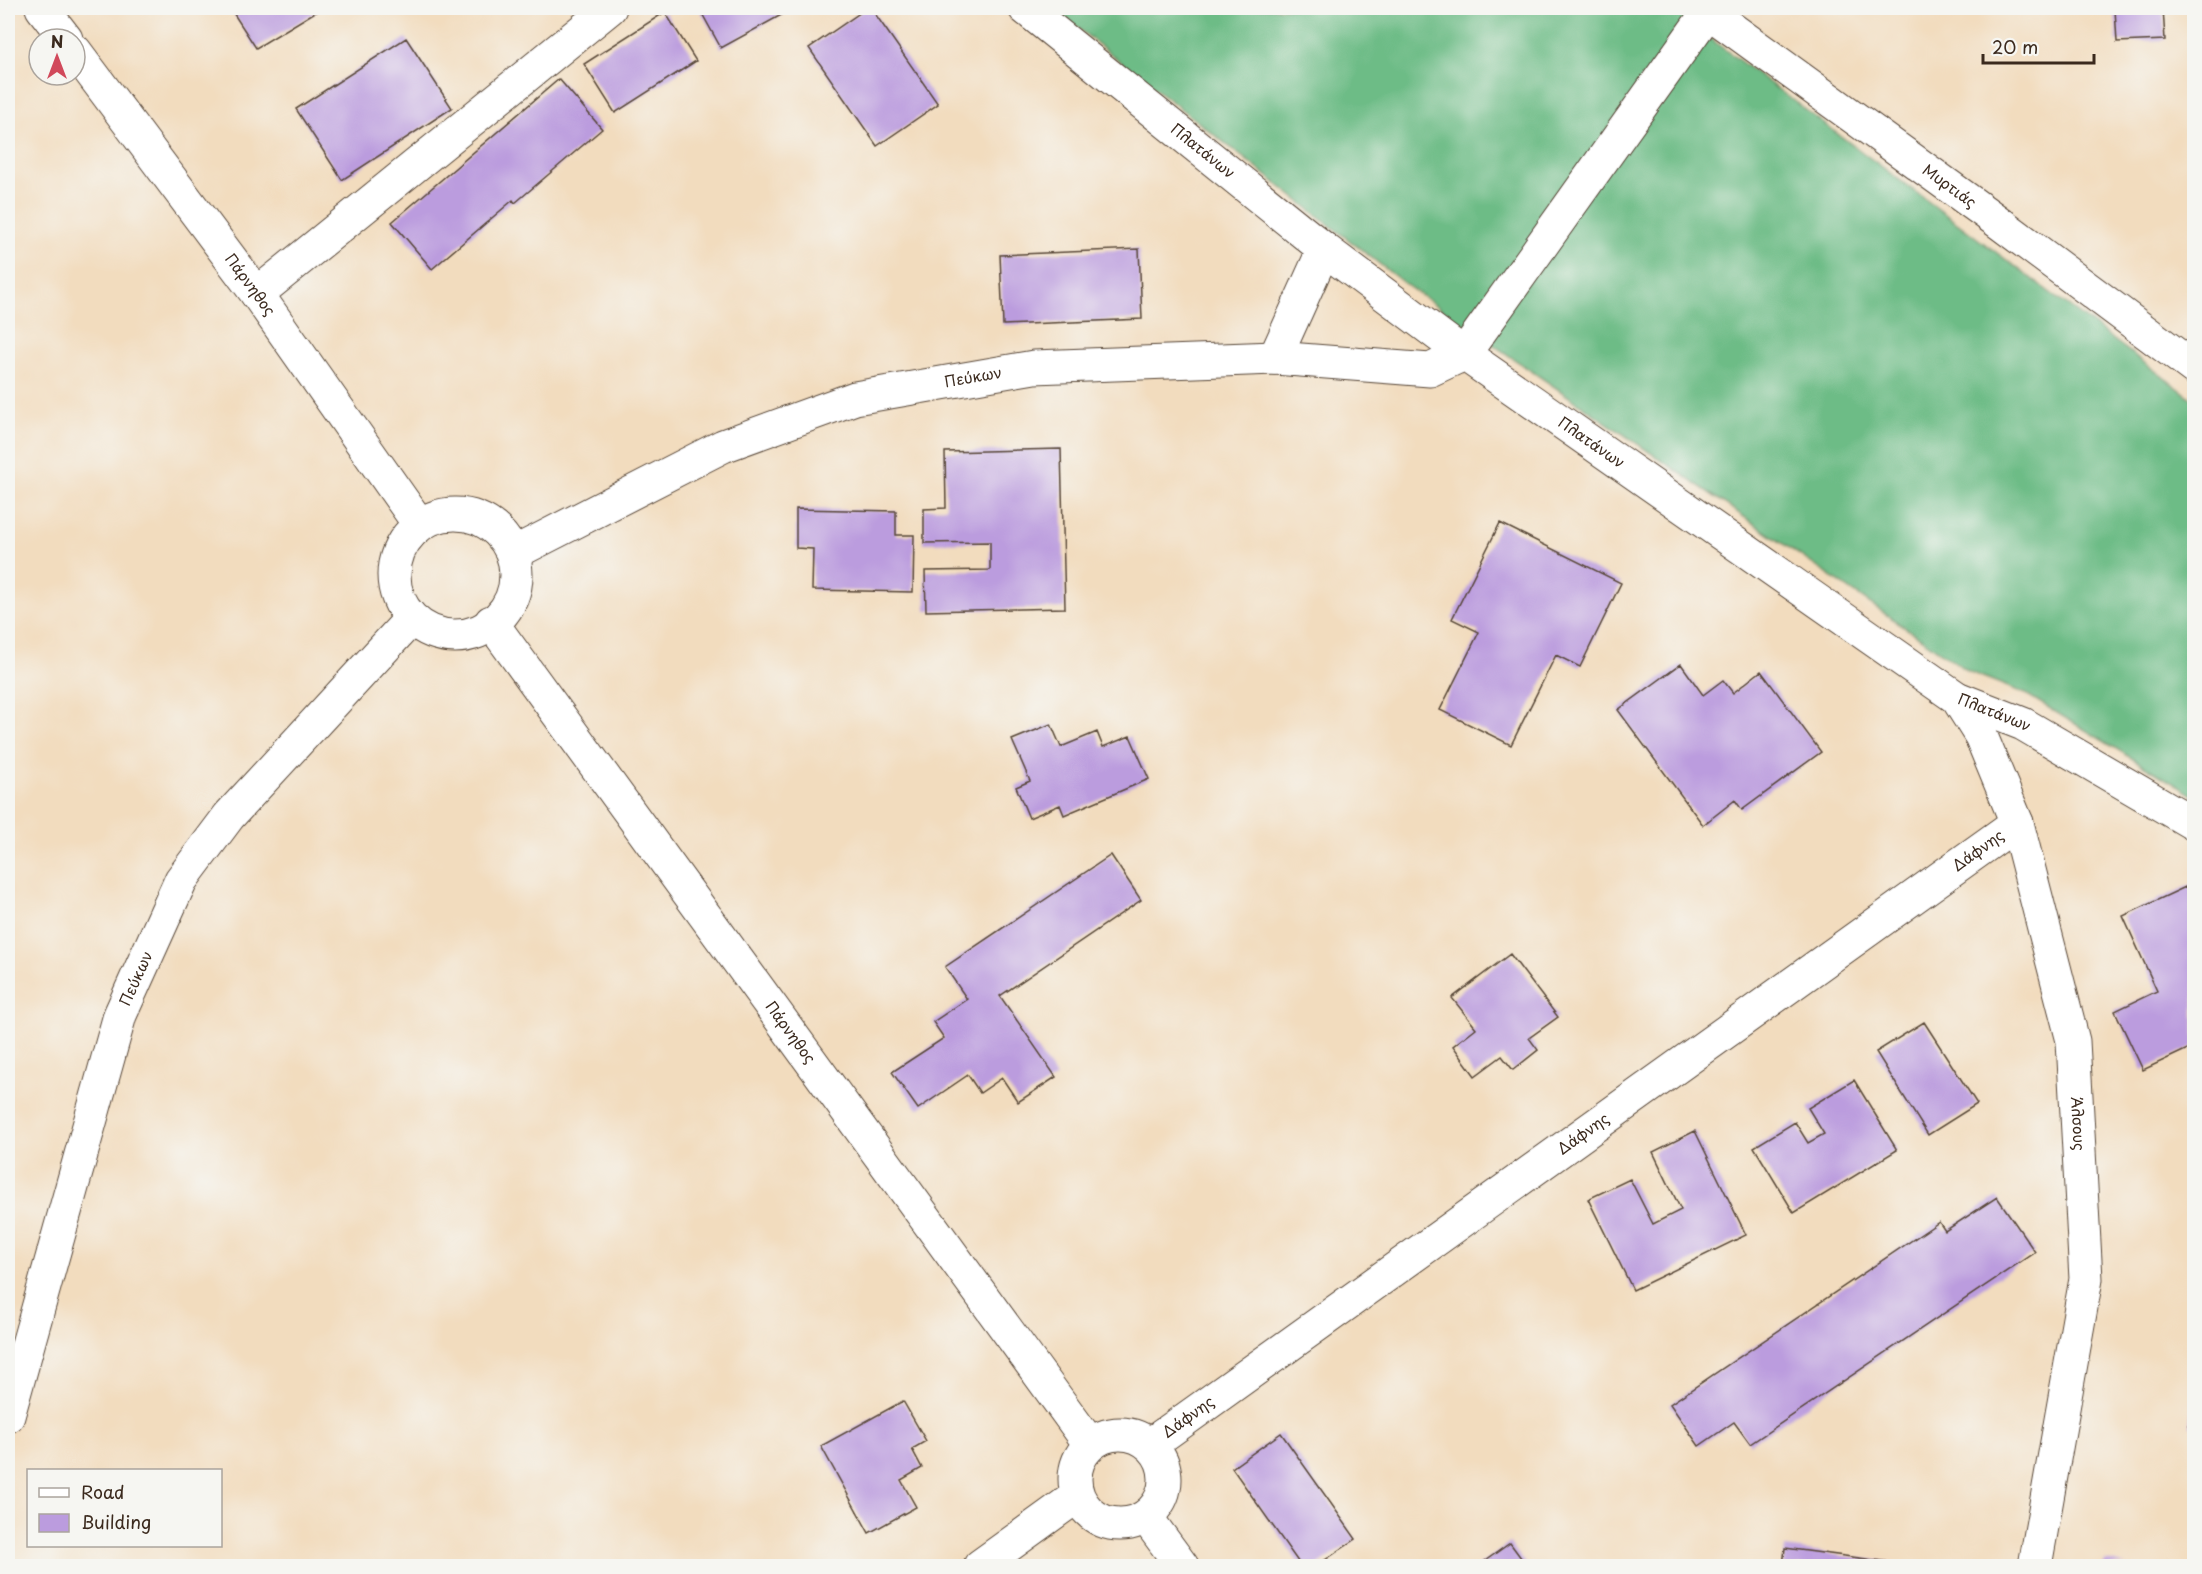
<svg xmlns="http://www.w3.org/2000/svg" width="2202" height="1574" font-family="'Playpen Sans',sans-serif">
<rect width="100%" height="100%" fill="#f6f6f2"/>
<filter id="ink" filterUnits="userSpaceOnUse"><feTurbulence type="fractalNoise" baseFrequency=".0167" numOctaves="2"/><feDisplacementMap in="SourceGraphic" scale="12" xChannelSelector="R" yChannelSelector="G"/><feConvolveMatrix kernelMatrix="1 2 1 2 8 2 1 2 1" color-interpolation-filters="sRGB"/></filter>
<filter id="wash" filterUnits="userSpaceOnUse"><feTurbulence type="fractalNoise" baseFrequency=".008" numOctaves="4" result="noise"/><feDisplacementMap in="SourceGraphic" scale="24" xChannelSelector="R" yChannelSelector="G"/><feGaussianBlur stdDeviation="1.35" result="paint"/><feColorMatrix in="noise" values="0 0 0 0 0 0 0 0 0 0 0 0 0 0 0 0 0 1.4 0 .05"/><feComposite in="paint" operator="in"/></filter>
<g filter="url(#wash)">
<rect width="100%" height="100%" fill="#f2dcbe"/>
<!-- forest -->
<path fill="#6dbc86" stroke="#547352" stroke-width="1.5" d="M1052,8H1674L1720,46L2194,400V796L2026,694L1970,672L1409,287Z"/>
<g id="blocks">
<!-- building -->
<path fill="#bb9cde" d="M230,8H322L256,48Z
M699,8H794L721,48Z
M867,8H871L938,104L877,146L809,48Z
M2095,8H2163L2165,40L2117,42L2115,9L2095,11Z
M665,12L696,61L615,113L584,64Z
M406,38L452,108L342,180L296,109Z
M559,79L602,129L515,203L513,200L432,269L392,222Z
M1139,249L1142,319L1003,325L1000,255Z
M1061,449L1065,608L926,611L925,571L990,570V542L924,543V509L946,508L945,452Z
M796,509L896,511V535H914L913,592L812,590L813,549L796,548Z
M1500,523L1621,583L1580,667L1556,655L1511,745L1440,710L1479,632L1452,619Z
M1681,664L1703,695L1723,680L1733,693L1761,671L1821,752L1742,810L1735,800L1703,825L1618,710Z
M1051,724L1061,747L1097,732L1103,747L1130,736L1149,779L1064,815L1060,805L1029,818L1016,787L1030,781L1012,740Z
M1111,855L1141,900L1000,996L1056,1077L1018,1102L1002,1078L980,1093L968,1075L918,1109L892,1072L944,1038L933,1022L967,999L945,967Z
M2194,883V1046L2143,1070L2115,1011L2157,991L2123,916Z
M1510,954L1558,1017L1529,1038L1538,1050L1513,1070L1502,1056L1475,1076L1453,1046L1476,1028L1452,998Z
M1924,1022L1977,1104L1928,1135L1876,1052Z
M1854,1080L1897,1150L1794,1213L1754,1147L1795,1122L1808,1143L1824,1134L1808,1108Z
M1695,1131L1746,1235L1633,1290L1588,1199L1630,1179L1653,1224L1681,1210L1653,1152Z
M1997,1197L2035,1252L1750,1444L1734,1422L1699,1446L1670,1404L1939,1222L1945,1231Z
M2193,1396H2194V1427L2189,1426Z
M903,1401L926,1441L912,1449L922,1468L901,1480L916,1507L869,1533L821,1446Z
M1281,1433L1356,1539L1316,1566H1301L1232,1468Z
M1510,1543L1527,1566H1478Z
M1785,1548L1911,1565V1566H1783Z
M2106,1561L2126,1566H2104Z"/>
</g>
</g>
<g filter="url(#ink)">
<use href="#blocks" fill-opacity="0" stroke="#564536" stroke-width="1.5"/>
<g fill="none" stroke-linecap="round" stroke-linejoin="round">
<!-- minor casing -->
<g stroke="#564536" stroke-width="35">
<g id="minor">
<path d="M42,8L66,39"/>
<path id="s1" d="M1025,8L1324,249L1464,354L1957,698L2023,724L2194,824"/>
<path id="s2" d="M1703,8L1997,221L2194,368"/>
<path id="s3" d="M75,51L257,294L419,524"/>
<path d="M257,294L610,8"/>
<path d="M1275,358L1324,249"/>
<circle cx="455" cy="575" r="61"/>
<path id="s4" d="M514,553L723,446L855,398L1034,367L1275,358L1430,370L1464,354L1708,12"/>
<path id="s5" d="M491,622L1090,1444"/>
<path id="s6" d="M1957,698L1981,736L2017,823L2073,1041L2086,1279L2035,1566"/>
<path id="s7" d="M8,1416L120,1015L181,880L229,816L411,619"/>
<circle cx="1120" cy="1479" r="45"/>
<path id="s8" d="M1151,1444L2017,823"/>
<path d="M1146,1517L1182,1566"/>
<path d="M980,1566L1077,1496"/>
</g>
</g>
<!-- minor -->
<use href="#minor" stroke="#fff" stroke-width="33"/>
</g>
</g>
<g text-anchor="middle" stroke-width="5" stroke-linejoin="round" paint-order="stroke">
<!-- street labels -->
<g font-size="15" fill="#3b2a1e" stroke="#f6f6f2">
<text dy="5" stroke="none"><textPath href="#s1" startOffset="228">Πλατάνων</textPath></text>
<text dy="5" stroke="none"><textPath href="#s2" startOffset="304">Μυρτιάς</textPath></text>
<text dy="5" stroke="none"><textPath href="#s3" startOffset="292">Πάρνηθος</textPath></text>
<text dy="5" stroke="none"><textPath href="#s4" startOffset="495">Πεύκων</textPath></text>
<text dy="5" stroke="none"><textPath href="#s1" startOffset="714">Πλατάνων</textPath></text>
<text dy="5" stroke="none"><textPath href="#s1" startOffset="1200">Πλατάνων</textPath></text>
<text dy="5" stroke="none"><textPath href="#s8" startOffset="1018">Δάφνης</textPath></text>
<text dy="5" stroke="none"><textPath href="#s7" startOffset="456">Πεύκων</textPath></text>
<text dy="5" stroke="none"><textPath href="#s5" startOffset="508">Πάρνηθος</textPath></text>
<text dy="5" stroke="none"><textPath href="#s6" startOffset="447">Άλσους</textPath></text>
<text dy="5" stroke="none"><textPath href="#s8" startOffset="532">Δάφνης</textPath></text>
<text dy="5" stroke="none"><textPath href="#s8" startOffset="46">Δάφνης</textPath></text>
</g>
</g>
<!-- margin -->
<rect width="2202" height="1574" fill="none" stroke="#f6f6f2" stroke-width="30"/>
<!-- legend -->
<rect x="27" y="1469" width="195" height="78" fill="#f6f6f2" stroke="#aba49d" stroke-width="1.5"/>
<rect x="39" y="1488" width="30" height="9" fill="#ffffff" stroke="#aba49d" stroke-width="1.5"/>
<text x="81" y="1499" font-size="18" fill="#3b2a1e">Road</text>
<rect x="39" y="1514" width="30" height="18" fill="#bb9cde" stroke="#aba49d" stroke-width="1.5"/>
<text x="81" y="1529" font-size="18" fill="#3b2a1e">Building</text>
<!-- north arrow -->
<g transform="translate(57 57)"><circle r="28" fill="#f6f6f2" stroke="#aba49d" stroke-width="1.5"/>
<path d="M0-4.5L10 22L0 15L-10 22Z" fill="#d1495b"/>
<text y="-9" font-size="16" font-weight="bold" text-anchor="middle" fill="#3b2a1e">N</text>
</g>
<!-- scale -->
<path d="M1983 54v9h111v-9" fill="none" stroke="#3b2a1e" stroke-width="3"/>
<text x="1992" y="54" font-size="18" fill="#3b2a1e" stroke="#f6f6f2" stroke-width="4.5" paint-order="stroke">20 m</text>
</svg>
